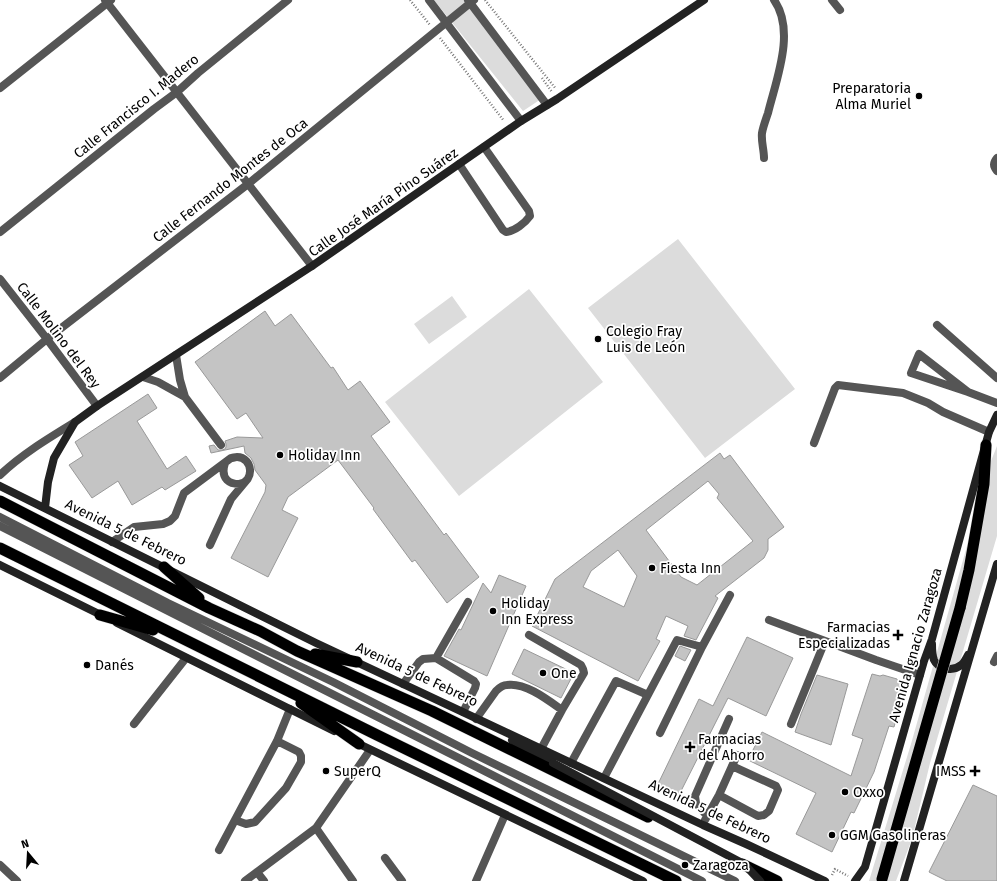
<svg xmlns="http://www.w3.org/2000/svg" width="997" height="881" font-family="'Fira Sans',sans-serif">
<rect width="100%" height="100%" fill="#fff"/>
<!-- green -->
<path fill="#dcdcdc" d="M434,0H468L544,97L523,111Z
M678,239L795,389L705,458L588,308Z
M529,289L603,382L459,496L385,402Z
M452,296L467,317L429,344L414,324Z
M997,446V536L930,763L912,839L896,881H869L911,744L978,507L989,466Z"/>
<!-- building -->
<path fill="#c4c4c4" stroke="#999" fill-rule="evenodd" d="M265,311L275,326L291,314L331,368L333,367L348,390L360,381L390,422L371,436L444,535L446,533L479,577L447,603L415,560L412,562L373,509L374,508L338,460L288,497L282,510L298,518L268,577L231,558L265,492L266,485L255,470L254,464L251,458L245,453L244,446L211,453L209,446L214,445L218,450H222L225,449L226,447V444L225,441L237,437L263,438L246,413L237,419L195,362Z
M148,394L157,408L137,421L167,469L186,456L196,471L165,490L162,487L132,505L118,481L92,498L69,465L83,456L75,442Z
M720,453L724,459L730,455L784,527L768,539V550L764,558L715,596L718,598L696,640L684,636L688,626L666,616L656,639L660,641L638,681L532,626L555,579ZM708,481L719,494L717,498L753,541L697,585L681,577L646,530ZM618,550L637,576L624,607L583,587L591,571Z
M499,575L526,586L487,676L444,656L459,629L461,630L483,583L491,593Z
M747,637L793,658L766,716L728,698L679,795L658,784L699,699L713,706Z
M680,646L691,650L685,661L675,656Z
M524,649L574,673L561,698L512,674Z
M872,674L880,676L883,675L897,679L898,681L906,683L894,727L889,726L874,772L854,813L851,812L832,852L796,834L816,793L748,760L762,732L851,776L863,739L852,735Z
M817,675L848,684L831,745L795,732L801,714Z
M973,785L997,796V881H947L929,872Z"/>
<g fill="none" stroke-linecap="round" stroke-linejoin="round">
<!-- trunk casing -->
<g stroke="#dbdbdb" stroke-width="12">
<path id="trunk" d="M0,501L209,608L260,631L297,651L432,711L648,817
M0,548L377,735L676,881
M164,567L199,598
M960,608L969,570L984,484L986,445
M100,615L153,630
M315,654L357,662
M301,703L359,744
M742,864L777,881"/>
</g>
<!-- path -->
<path stroke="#777" stroke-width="2.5" stroke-dasharray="1 2" stroke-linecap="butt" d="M410,0L430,25
M485,0L556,89
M440,38L504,121
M542,78L552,92
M832,875L835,869L848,876"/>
<!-- service -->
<path stroke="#555" stroke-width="8" d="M832,0L840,10
M764,158C764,150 761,141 762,133C763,127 766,119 768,113C776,80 796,31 774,0
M997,158C993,163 993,166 997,171
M459,164L503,230L506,232C515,231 525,223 530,216L529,211L484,147
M937,325L997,378
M919,354L968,392L911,373Z
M176,355L180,380L185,397L221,445
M143,377L158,382L185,397
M968,392L997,403
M814,443L835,388L838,385L903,393L928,403L943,412L989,432
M0,517L168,603L333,682L472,753L735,881
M0,526L702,881
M112,542L134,527L163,524L170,521L175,516L184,493L231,458C233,458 235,457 237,457C253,457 255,482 239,484C234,484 230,483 227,480C222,475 223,469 225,463
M210,545L231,499L246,481
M769,620L876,660L920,675
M529,635L581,665L583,669L584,673L562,710
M436,658L468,602
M994,662L997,656
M403,684L419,662L423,659L436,658L474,681L476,684L475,688L463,712
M476,719L496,691C499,688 503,685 507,685C525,682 548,700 562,710L541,749
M134,724L186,658
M791,724L825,641
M660,733L702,647L730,595
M571,763L616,681L648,695
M604,778L677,640L702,647
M719,795L758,816L764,815L769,811L778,790L776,786L732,766
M707,816L696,803L695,796L729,719
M235,820L246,824L255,822L286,788L301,762V756L299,752L277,741
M705,820L719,795L737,755
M219,850L277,741L290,709"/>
<!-- minor -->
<path stroke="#555" stroke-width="8" d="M105,0L312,266
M429,0L521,121
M468,0L547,105
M0,88L111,0
M0,232L154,109L177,92
M0,279L47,339L97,406
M0,378L47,339L248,184L474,0
M0,475C22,454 49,438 75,422
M316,828L353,881
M385,858L402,881
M0,865L17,881
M257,872L264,881
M245,881L316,828L370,750
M476,881L505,815"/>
<!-- tertiary -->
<path stroke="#555" stroke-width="8" d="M177,92L198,73L288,0"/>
<!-- secondary -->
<path stroke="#222" stroke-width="8" d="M0,486L316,643L703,825L746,844L825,881
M45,508L48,482L54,458L75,422L97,406L312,266L521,121L557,99L704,0
M0,565L105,617
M117,623L334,731
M932,644C932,649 932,655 934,660C938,669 953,672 961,665C964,663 966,659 968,655
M512,740L525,748L553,763
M355,742L643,881
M855,881L865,867L924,661L932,639L989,432L997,415
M904,881L997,564"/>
<!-- trunk -->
<use href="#trunk" stroke="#000" stroke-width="11"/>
<!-- trunk-bridge casing -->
<g stroke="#dbdbdb" stroke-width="12" stroke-linecap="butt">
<path id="trunk-bridge" d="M882,879L960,608"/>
</g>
<!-- secondary-bridge -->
<path stroke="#222" stroke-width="8" d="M553,763L744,864L760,881"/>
<!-- trunk-bridge -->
<use href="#trunk-bridge" stroke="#000" stroke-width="11"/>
</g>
<!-- markers -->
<g fill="#000" stroke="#fff" stroke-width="1.5">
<circle cx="919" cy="96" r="4"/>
<circle cx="598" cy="339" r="4"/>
<circle cx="280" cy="455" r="4"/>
<circle cx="652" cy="568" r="4"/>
<circle cx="493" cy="611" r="4"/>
<path d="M896 629h4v4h4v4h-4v4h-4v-4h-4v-4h4z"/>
<circle cx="87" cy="665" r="4"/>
<circle cx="543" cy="673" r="4"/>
<path d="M688 741h4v4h4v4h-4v4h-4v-4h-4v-4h4z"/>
<circle cx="326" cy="771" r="4"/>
<path d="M973 765h4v4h4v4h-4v4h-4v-4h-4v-4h4z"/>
<circle cx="845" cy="792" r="4"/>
<circle cx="832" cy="835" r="4"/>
<circle cx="685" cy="865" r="4"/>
</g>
<g text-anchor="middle" stroke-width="3.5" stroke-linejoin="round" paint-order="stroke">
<!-- poi labels -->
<g font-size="14" fill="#000" stroke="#fff" text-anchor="start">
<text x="911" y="93" text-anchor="end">Preparatoria<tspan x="911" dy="16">Alma Muriel</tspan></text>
<text x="606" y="336">Colegio Fray<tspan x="606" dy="16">Luis de León</tspan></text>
<text x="288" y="460">Holiday Inn</text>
<text x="660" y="573">Fiesta Inn</text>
<text x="501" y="608">Holiday<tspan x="501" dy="16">Inn Express</tspan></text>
<text x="890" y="632" text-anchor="end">Farmacias<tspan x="890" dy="16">Especializadas</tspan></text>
<text x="95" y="670">Danés</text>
<text x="551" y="678">One</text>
<text x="698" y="744">Farmacias<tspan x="698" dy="16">del Ahorro</tspan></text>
<text x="334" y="776">SuperQ</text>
<text x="966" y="776" text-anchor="end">IMSS</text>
<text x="853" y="797">Oxxo</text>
<text x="840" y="840">GGM Gasolineras</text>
<text x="693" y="870">Zaragoza</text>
</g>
<!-- street labels -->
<g font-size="14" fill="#000" stroke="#fff">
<text transform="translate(136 106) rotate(-39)" y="5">Calle Francisco I. Madero</text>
<text transform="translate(230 180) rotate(-38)" y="5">Calle Fernando Montes de Oca</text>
<text transform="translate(383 202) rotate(-35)" y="5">Calle José María Pino Suárez</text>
<text transform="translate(59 335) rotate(53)" y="5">Calle Molino del Rey</text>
<text transform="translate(126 532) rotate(26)" y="5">Avenida 5 de Febrero</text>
<text transform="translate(915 645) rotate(-74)" y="5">Avenida Ignacio Zaragoza</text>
<text transform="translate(417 674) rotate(25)" y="5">Avenida 5 de Febrero</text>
<text transform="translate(710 811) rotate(25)" y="5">Avenida 5 de Febrero</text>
</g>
</g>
<!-- north arrow -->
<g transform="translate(28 853) rotate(342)" stroke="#ffffff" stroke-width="3" paint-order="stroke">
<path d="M0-3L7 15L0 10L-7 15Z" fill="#000000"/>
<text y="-6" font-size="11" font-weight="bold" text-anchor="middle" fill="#000000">N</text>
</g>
</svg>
